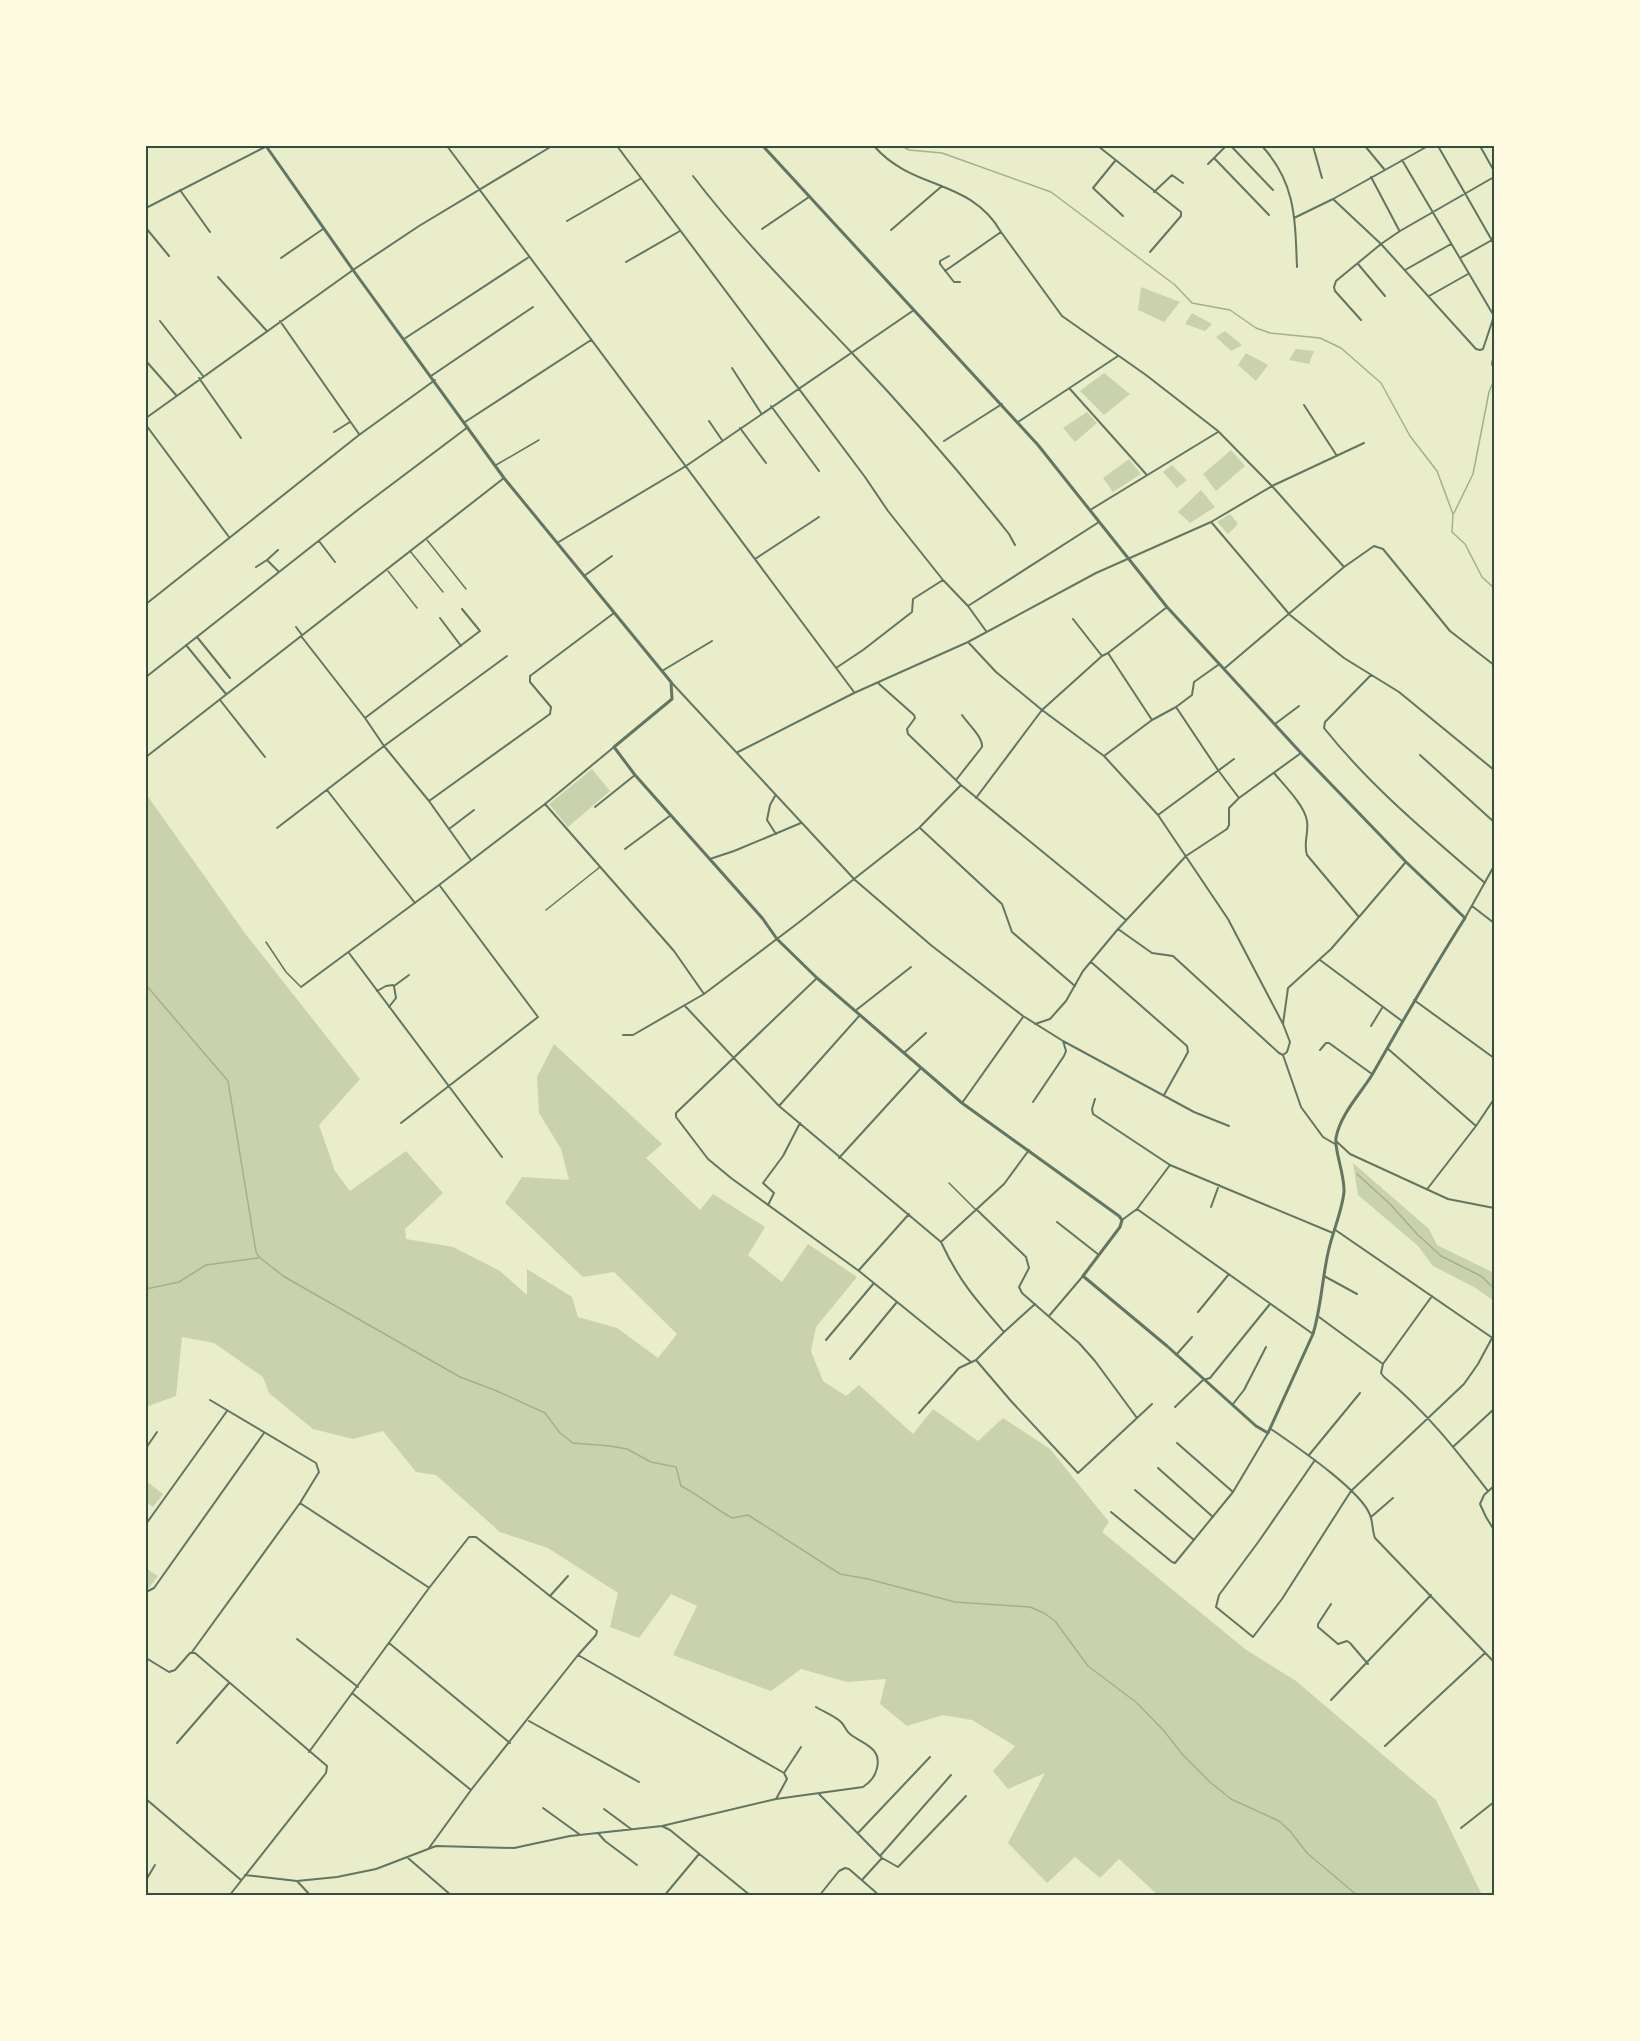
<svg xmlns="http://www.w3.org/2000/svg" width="1640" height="2041" font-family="'Roboto Condensed',sans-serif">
<rect width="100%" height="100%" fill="#e9edc9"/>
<!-- green -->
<path fill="#cad2ad" d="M1141,287L1180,302L1164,322L1138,310Z
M1192,313L1212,324L1205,331L1185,324Z
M1225,331L1242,345L1231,351L1216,337Z
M1296,349L1314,351L1309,364L1289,360Z
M1246,353L1268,365L1256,381L1238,365Z
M1104,373L1130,394L1104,415L1080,391Z
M1087,412L1097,423L1075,442L1063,428Z
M1231,450L1245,466L1216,491L1203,474Z
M1129,459L1141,474L1113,492L1103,478Z
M1172,465L1187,480L1177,488L1163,472Z
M1201,490L1215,507L1190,523L1178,512Z
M1230,514L1238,524L1228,534L1217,522Z
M592,769L610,791L568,827L549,804Z
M146,794L247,936L360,1079L319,1125L335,1171L350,1191L406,1151L443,1193L405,1229L406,1239L453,1247L500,1271L527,1295V1269L572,1297L578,1317L617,1328L658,1358L677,1334L614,1272L583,1277L505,1203L522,1177L569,1180L561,1149L539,1113L537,1077L554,1044L662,1144L646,1158L700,1210L713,1194L765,1227L748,1255L782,1282L808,1244L857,1277L816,1327L811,1351L823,1381L846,1396L859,1385L913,1434L933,1409L978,1441L1003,1418L1050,1449L1109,1522L1102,1532L1245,1649L1296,1681L1436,1800L1482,1895H1158L1119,1859L1100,1878L1075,1857L1047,1883L1008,1843L1045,1773L1008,1789L993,1771L1015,1746L972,1720L943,1715L907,1726L880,1704L886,1679L847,1682L801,1669L771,1691L673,1655L697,1606L671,1594L639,1638L610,1627L618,1593L548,1548L500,1532L436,1475L416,1472L383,1431L353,1439L313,1429L269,1393L263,1377L214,1343L182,1337L176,1396L146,1407Z
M1353,1163L1429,1229L1437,1245L1494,1273V1301L1474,1287L1433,1266L1418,1246L1358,1195Z
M149,1483L163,1494L153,1507L146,1502V1488Z
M147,1569L158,1576L148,1589L146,1588Z"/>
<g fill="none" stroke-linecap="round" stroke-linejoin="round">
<!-- stream -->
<path stroke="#a3b18a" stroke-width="1.5" d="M902,146L909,150L942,153L1051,192L1175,285L1192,303L1230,310L1256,328L1270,333L1320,338L1341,348L1381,383L1410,436L1437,471L1453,514L1452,532L1465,544L1482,577L1494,588
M1454,513L1473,474L1489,392L1494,380
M146,985L228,1081L256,1252L259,1257L283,1276L460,1377L497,1391L545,1413L560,1433L573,1443L610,1446L627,1449L651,1462L676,1467L681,1486C699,1495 714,1508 732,1518L748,1515L840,1574L868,1579L955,1602L1030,1607L1044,1613L1055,1621L1088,1666L1137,1703L1164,1731L1183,1755L1210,1782L1231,1799L1279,1821L1290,1831L1307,1853L1358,1896
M1357,1174L1391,1205L1418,1235L1441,1256L1481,1276L1494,1288
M146,1289L179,1282L206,1265L258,1258"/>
<!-- service -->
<path stroke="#617663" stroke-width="1.5" d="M496,465L539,440
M427,540L466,589
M410,551L443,592
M388,571L417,608
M546,910L600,867
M266,942L286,972L300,986
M949,1183L975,1209"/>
<!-- minor -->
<path stroke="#617663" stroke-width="2" d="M447,146L854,692
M617,146L865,477L888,511L943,580L968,606L986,631
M874,146C913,191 970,178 1001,232L1062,316L1146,375L1218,431L1272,486L1344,567
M1019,146H1025
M1098,146L1181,212V216L1150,252
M1231,146L1273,190
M1262,146C1296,183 1295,219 1297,267
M1313,146L1322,178
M1365,146L1384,169
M1438,146L1494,244
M1480,146L1494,171
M1215,159L1269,215
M1402,160L1494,316
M1115,161L1093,188L1123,216
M1208,164L1226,146
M693,176C741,239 797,295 851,352C907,411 959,471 1009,534L1015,545
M1371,177L1399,230
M180,190L210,232
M1154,192L1172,175L1183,183
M1333,199L1381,244L1476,349L1480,350L1483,349L1494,316
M146,208L267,146
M1294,218L1333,199L1428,146
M567,221L640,179
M146,228L169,256
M762,229L809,197
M891,230L942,186
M949,256L940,261V264L954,282H960
M281,258L323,229
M1460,258L1492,240
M626,262L680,231
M1358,264L1385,296
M1405,270L1451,244
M945,271L1001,232
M218,277L266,330
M1429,296L1468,274
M1361,320L1335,291L1334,287L1336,281L1381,244L1400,231L1494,177
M160,321L203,376
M280,321L359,434
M404,339L529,257
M1494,354L1492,364L1494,368
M146,361L176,395
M732,368L761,413
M431,376L533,307
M199,378L241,438
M1070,389L1146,474
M1304,405L1337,456
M771,406L819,471
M146,418L353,270L419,226L552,146
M709,421L722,440
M465,422L591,340
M1018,422L1118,356
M146,425L229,537
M740,428L766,463
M334,432L350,422
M944,441L1002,404
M1090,510L1218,432
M1212,523L1290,615L1344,658L1399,692L1494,770
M319,541L335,562
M557,543L686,466L914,310
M278,550L267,560L279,572
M755,559L819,517
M256,567L267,560
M584,576L612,556
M146,604L359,435L435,380
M968,606L1099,522
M440,618L461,646
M1073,619L1102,656
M296,627L302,635
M301,636L365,718L384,746L429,801L471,860
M197,637L230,678
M968,642L996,672L1042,710L1104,756L1158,815L1228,919L1283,1024
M186,645L226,694
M1108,653L1152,720
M836,668L863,650L912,612L913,599L943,580
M1225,668L1344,567L1374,546L1383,549L1450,631L1494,665
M662,671L712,641
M1371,675L1325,722L1324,728C1371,787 1428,834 1485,883
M146,677L359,509L468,427
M671,682L855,880L932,946L1023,1016L1063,1041L1194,1112L1229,1126
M878,683L914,715L915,718L907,729L908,734L961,785L1126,920
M220,700L265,757
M1176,707L1218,770L1239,798
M365,718L480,631L462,609
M1275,724L1299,706
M738,752L854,693L968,642L1096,573L1211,522L1272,486L1364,443
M1420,755L1494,822
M1104,756L1152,720L1176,707L1192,695L1194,682L1218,665
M146,757L504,478
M1274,773C1284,785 1305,806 1307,821C1309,833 1303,843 1307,855L1359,917L1405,863
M956,780L982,747C983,737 968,724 962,715
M327,790L415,903
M775,796L770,805L767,820L776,834
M976,798L1042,710L1102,656L1108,653L1167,607
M429,801L550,714L551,707L530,682V676L614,613
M545,804L674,951L704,994
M595,807L635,775
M1158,815L1234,759
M277,828L384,746L507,656
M920,828L1002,904L1012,932L1075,986
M449,829L474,810
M625,849L671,815
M710,859L734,851L801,823
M1472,906L1494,923
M1465,918L1494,866
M1118,929L1152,953L1173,956L1279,1053L1283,1055
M349,953L502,1157
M1320,960L1402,1021
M1091,962L1187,1046L1188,1052L1164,1095
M817,978L676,1113V1117L708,1159L731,1178L859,1271L971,1362
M301,987L439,885L545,804L614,747
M377,991L386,986L393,985
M1414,1000L1494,1058
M685,1006L779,1106L941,1242C959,1281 976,1300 1004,1332
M389,1007L396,998L394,986L409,975
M855,1011L911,967
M1035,1024L1050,1019L1066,1001L1083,971L1118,929L1186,856L1227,829L1229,825V808L1239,798L1301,753
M1371,1026L1382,1008
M623,1035H633L704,994L798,923L919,828L961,785
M1387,1048L1476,1126
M1320,1050L1326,1043H1329L1372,1074
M904,1053L926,1033
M1283,1055L1287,1052L1290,1042L1283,1024L1288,988L1331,949L1358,918
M1283,1055L1301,1107L1323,1137L1335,1144
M1095,1099L1092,1109L1093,1114L1170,1165L1333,1233
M1033,1102L1064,1056L1066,1051L1063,1041
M962,1103L1023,1017
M779,1106L860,1015
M401,1123L538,1017L440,886
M1336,1141L1350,1154L1448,1199L1494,1208
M839,1158L921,1068
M1428,1188L1476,1126L1494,1099
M768,1205L774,1193L763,1183L783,1156L800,1123
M1211,1207L1219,1185
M976,1209L1026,1257L1029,1268L1019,1287L1022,1293L1079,1343L1095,1361L1137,1418
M1137,1209L1313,1334
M1122,1220L1137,1209L1170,1165
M1057,1222L1099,1255
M1334,1229L1494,1339
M942,1241L1004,1184L1029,1150
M859,1270L909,1214
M1324,1276L1357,1294
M1198,1312L1229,1274
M1049,1316L1083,1276
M1319,1317L1383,1364L1381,1373L1384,1377C1425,1410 1456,1450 1488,1491
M826,1340L874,1283
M1176,1355L1192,1337
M850,1359L897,1302
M976,1360L1011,1401L1078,1473L1152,1404
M1383,1364L1432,1296
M1233,1404L1244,1390L1266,1347
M1175,1407L1203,1380L1210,1378L1270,1304
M919,1413L959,1368L976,1360L1004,1332L1035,1304
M1271,1429C1294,1445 1361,1490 1370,1515C1373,1522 1372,1530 1375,1538L1494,1662
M1177,1443L1233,1492
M1454,1446L1494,1409
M146,1448L157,1432
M1309,1455L1360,1393
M1315,1460L1259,1541L1219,1595L1216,1607L1253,1637L1282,1599L1351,1491L1464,1384L1478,1364L1492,1338
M1158,1468L1213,1517
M1494,1486L1484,1495L1480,1504L1486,1517L1494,1530
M1135,1490L1194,1540
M300,1503L428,1587
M1111,1512L1172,1562L1175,1563L1233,1492L1268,1433
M1371,1517L1393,1498
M146,1524L227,1411
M146,1592L154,1588L264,1433
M550,1596L597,1631L596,1635L578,1655
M1331,1604L1318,1624V1627L1338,1644L1347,1641L1350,1643L1368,1664
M297,1639L358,1687
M389,1643L510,1743
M192,1652L300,1503L319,1472L316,1463L210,1400
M146,1658L169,1672L175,1670L190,1653H195L327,1766L326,1773L229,1896
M352,1693L471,1790
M1331,1700L1431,1595
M529,1721L639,1782
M177,1743L229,1683
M1385,1746L1485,1653
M309,1752L429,1588L469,1537H476L550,1596L568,1576
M784,1773L801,1747
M819,1794L882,1858L898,1867L966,1796
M146,1799L241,1880
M543,1808L579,1834
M604,1809L631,1829
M662,1826L670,1830L751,1896
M1461,1828L1494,1802
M598,1833L605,1841L637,1865
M858,1833L930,1757
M429,1848L471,1790L578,1655L784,1773L787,1779L776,1799
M880,1856L951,1775
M408,1858L452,1896
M245,1875L297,1881L337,1877L376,1869L436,1846L514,1848L570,1836L662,1826L776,1799L863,1787C871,1782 875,1777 877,1768C882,1747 862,1744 850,1734C846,1731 845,1726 841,1722C835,1716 824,1712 816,1707
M146,1880L155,1865
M862,1880L882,1858
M297,1881L311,1896
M664,1896L699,1854
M819,1896L839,1871L845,1868L849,1869L880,1896"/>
<!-- tertiary -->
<path stroke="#617663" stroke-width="3" d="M266,146L353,270L504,478L671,682L672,699L614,747L635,775L763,919L777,939L817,978L962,1103L1119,1216L1122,1220L1120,1227L1083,1276L1167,1346L1256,1426L1268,1433L1313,1334C1321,1308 1322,1280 1328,1253C1332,1233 1342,1212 1344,1192C1345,1175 1334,1150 1336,1138C1340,1115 1360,1094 1372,1075C1402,1022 1432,970 1465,918L1406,862L1301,753L1167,607L1038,445L763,146"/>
</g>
<!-- border -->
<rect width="1640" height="2041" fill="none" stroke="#fefae0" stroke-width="294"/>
<rect x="147" y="147" width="1346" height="1747" fill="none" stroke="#344e41" stroke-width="2"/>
</svg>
